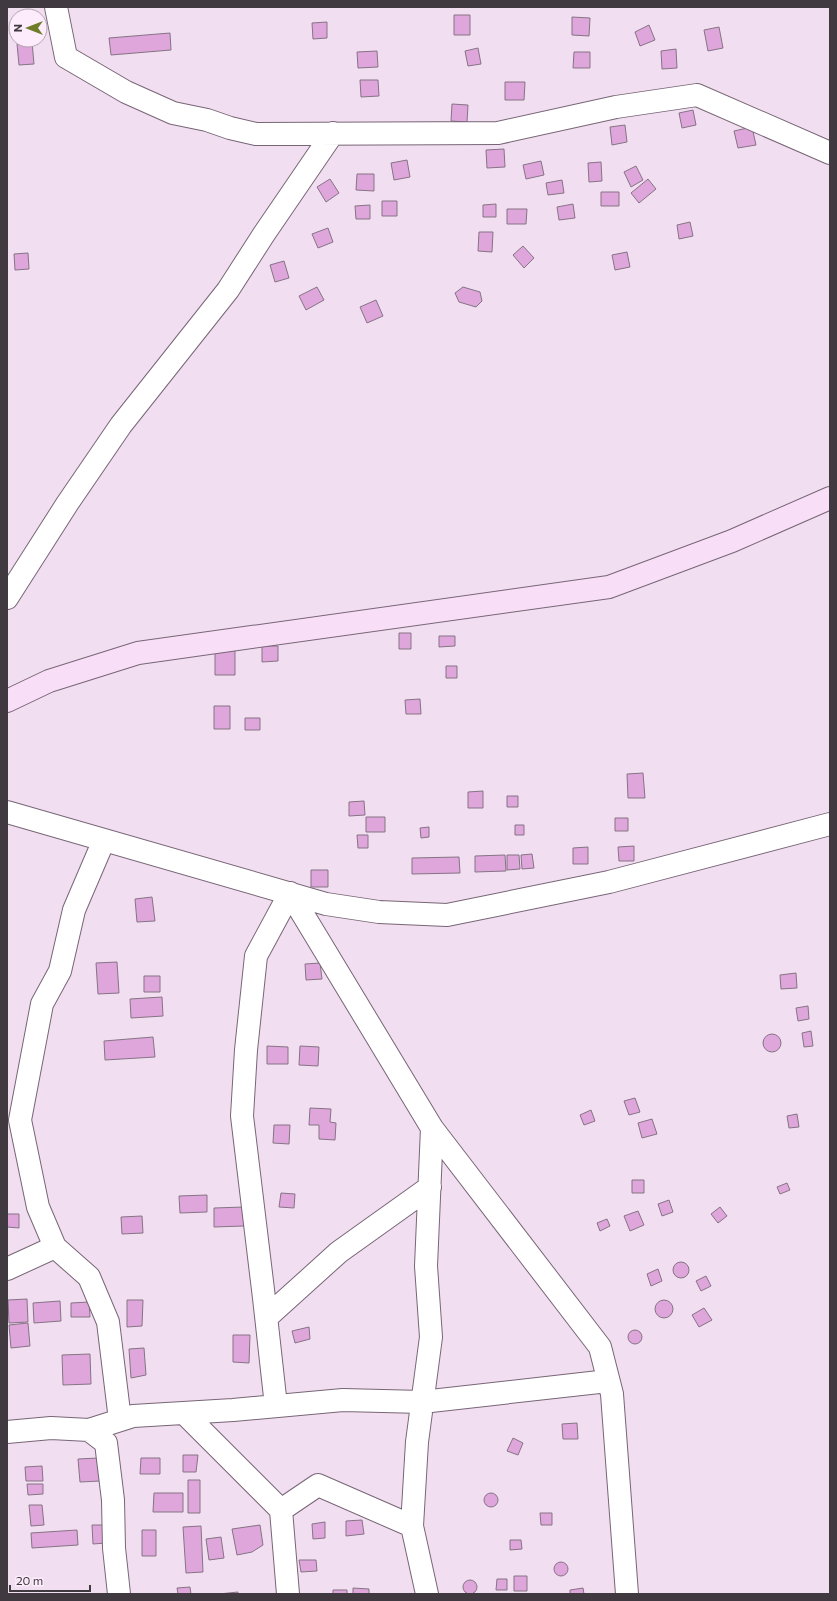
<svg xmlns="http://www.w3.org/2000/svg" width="837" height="1601" font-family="Commissioner,sans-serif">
<rect width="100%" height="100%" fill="#f2def1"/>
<!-- building -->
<path fill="#dea6db" stroke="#857484" d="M454,15H470V35H454Z
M572,17L590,18L589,36L572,35Z
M327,22V38L313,39L312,23Z
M649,25L655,40L640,46L635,32Z
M719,27L723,48L708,51L704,30Z
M170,33L171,50L111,55L109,38Z
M32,42L34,64L19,65L17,44Z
M478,48L481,64L468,66L465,51Z
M676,49L677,68L662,69L661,51Z
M377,51L378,67L358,68L357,52Z
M574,52H590V68H573Z
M360,80H378L379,96L361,97Z
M505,82H525L524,100H505Z
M452,104L468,105L467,122L451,121Z
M693,110L696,125L682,128L679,113Z
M625,125L627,142L612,145L610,127Z
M752,127L756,145L738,148L734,131Z
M504,149L505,167L487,168L486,150Z
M407,160L410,177L394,180L391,163Z
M541,161L544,175L526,179L523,165Z
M601,162L602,181L589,182L588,163Z
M636,166L643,180L631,187L624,172Z
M357,174H374V191L356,190Z
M330,179L339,193L326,202L317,187Z
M648,179L656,189L639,203L631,193Z
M562,180L564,193L548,195L546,183Z
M601,192H619V206H601Z
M382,201H397V216H382Z
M496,204V217H483V205Z
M573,204L575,218L559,220L557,207Z
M370,205V219H356L355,206Z
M507,209H527L526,224H507Z
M690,222L693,236L679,239L677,225Z
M328,228L333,242L318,248L312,234Z
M479,232H493L492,252L478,251Z
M523,246L534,258L524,268L513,255Z
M627,252L630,267L615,270L612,255Z
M28,253L29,269L15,270L14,254Z
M284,261L289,278L275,282L270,265Z
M317,287L324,300L306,310L299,296Z
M463,287L480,292L482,301L476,307L459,302L455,293Z
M376,300L383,316L367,323L360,307Z
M399,633H411V649H399Z
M439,636H455V646L439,647Z
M262,646H278V661L262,662Z
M215,649H235V675H215Z
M446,666H457V678H446Z
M420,699L421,714H406L405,700Z
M214,706H230V729H214Z
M245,718H260V730H245Z
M643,773L645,798H628L627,774Z
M483,791V808H468V792Z
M507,796H518V807H507Z
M364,801L365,815L349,816V802Z
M366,817H385V832H366Z
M615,818H628V831H615Z
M515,825H524V835H515Z
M429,827V837L421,838L420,828Z
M357,835H368V848H358Z
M634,846V861H619L618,847Z
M588,847V864H573V848Z
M532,854L534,868L522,869L521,855Z
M505,855L506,871L475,872V856Z
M507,855H519L520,869L507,870Z
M459,857L460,873L412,874V858Z
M311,870H328V887H311Z
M152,897L155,921L137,922L135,899Z
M117,962L119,993L98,994L96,963Z
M320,963L322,979L306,980L305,964Z
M796,973L797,988L781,989L780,975Z
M144,976H160V992H144Z
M162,997L163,1016L131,1018L130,999Z
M808,1006L809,1019L798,1021L796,1008Z
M811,1031L813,1046L804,1047L802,1033Z
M763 1043a9 9 0 1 1 18 0a9 9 0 1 1-18 0Z
M153,1037L155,1057L105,1060L104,1041Z
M267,1046L288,1047V1064H267Z
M300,1046L319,1047L318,1066L299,1065Z
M635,1098L640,1112L629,1115L624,1101Z
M310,1108L331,1109L330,1122L336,1123L335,1140L319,1139V1125H309Z
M591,1110L595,1121L584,1125L580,1115Z
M797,1114L799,1127L789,1128L787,1116Z
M652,1119L657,1134L642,1138L638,1123Z
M274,1125H290L289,1144L273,1143Z
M632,1180H644V1193H632Z
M787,1183L790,1190L780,1194L777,1187Z
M281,1193L295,1194L294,1208L279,1207Z
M207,1195V1212L180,1213L179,1196Z
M669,1200L673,1212L662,1216L658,1204Z
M244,1207V1226L214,1227V1208Z
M720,1207L727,1216L718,1223L711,1214Z
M638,1211L644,1225L630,1231L624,1216Z
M7,1214H19V1228L7,1227Z
M142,1216L143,1233L122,1234L121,1217Z
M607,1219L610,1226L600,1231L597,1223Z
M673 1270a8 8 0 1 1 16 0a8 8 0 1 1-16 0Z
M658,1269L662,1281L651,1286L647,1274Z
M706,1276L711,1286L701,1291L696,1281Z
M27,1299L28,1322L9,1323L8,1300Z
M127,1300H143L142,1326L127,1327Z
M655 1309a9 9 0 1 1 18 0a9 9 0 1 1-18 0Z
M60,1301L61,1321L34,1323L33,1303Z
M89,1302L90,1317H71V1303Z
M704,1308L712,1320L699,1327L692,1315Z
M28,1323L30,1346L11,1348L9,1325Z
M309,1327L310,1339L295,1343L292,1331Z
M628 1337a7 7 0 1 1 14 0a7 7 0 1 1-14 0Z
M233,1335H250L249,1363L233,1362Z
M144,1348L146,1375L131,1378L129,1349Z
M90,1354L91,1384L63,1385L62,1355Z
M577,1423L578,1439H563L562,1424Z
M513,1438L523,1443L518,1455L507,1451Z
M183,1455H198L196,1472H183Z
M98,1458L100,1481L80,1482L78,1459Z
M141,1458H160V1474H140Z
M42,1466L43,1481H26L25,1467Z
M188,1480H200V1513H188Z
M27,1484H43V1494L28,1495Z
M484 1500a7 7 0 1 1 14 0a7 7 0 1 1-14 0Z
M154,1493H183V1512H153Z
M29,1505H42L44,1525L31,1526Z
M540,1513H552V1525H541Z
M362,1520L364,1534L346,1536V1521Z
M325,1522V1538L313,1539L312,1524Z
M92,1525H105L106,1543L93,1544Z
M260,1525L263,1545L252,1552L237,1555L232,1529Z
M201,1526L203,1572L186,1573L183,1527Z
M77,1530L78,1545L32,1548L31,1533Z
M142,1530H156V1556H142Z
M221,1537L224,1558L209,1560L206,1539Z
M510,1540H521L522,1549L510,1550Z
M299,1560H316L317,1571L301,1572Z
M554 1569a7 7 0 1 1 14 0a7 7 0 1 1-14 0Z
M514,1576H527V1591H514Z
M497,1579H507V1590H496Z
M463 1587a7 7 0 1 1 14 0a7 7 0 1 1-14 0Z
M190,1587L191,1594H178L177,1588Z
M353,1588L369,1589V1594H353Z
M583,1588L584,1594H570V1590Z
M333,1590H347V1594H333Z
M238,1592V1594H219Z"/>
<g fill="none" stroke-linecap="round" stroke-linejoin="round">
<!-- street casing -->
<g stroke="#776676" stroke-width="24">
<path id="street" d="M56,7L66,57L126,92L173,113L207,120L230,128L256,134L498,133L616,107L697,95L830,153
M7,598L67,504L121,425L228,290L264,234L333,133
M7,812L326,904L379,912L447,915L609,882L830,824
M290,893L432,1128L426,1266L431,1337L417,1442L412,1526
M432,1128L600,1347L612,1394L627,1594
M55,1247L89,1277L108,1322L120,1420
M7,1269L55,1247L38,1207L20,1120L42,1004L60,971L74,910L104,840
M267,1317L339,1252L430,1187
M276,1406L264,1298L242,1116L246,1050L256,956L290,893
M184,1413L281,1510L288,1594
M89,1430L133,1416L233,1410L343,1400L422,1402L608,1381
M7,1432L51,1428L89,1430L106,1443L113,1500L114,1548L119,1594
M281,1510L318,1485L412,1526L427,1594"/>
</g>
<!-- secondary casing -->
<g stroke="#776676" stroke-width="24">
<path id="secondary" d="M7,701L49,681L138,653L609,587L732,541L830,498"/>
</g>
<!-- street -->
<use href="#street" stroke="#fff" stroke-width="22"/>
<!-- secondary -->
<use href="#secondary" stroke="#f9def8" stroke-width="22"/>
</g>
<!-- border -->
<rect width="837" height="1601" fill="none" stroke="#413940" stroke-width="16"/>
<!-- north arrow -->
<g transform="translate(28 28) rotate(270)"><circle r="19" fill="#fdedfc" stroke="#b2a5b1"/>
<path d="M0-3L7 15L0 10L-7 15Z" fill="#6f7d2a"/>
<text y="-6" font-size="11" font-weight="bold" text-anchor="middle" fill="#413940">N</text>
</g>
<!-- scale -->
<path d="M10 1585v6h80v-6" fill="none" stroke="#413940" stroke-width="2"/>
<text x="16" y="1585" font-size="12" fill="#413940" stroke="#fdedfc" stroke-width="3" paint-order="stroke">20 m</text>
</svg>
